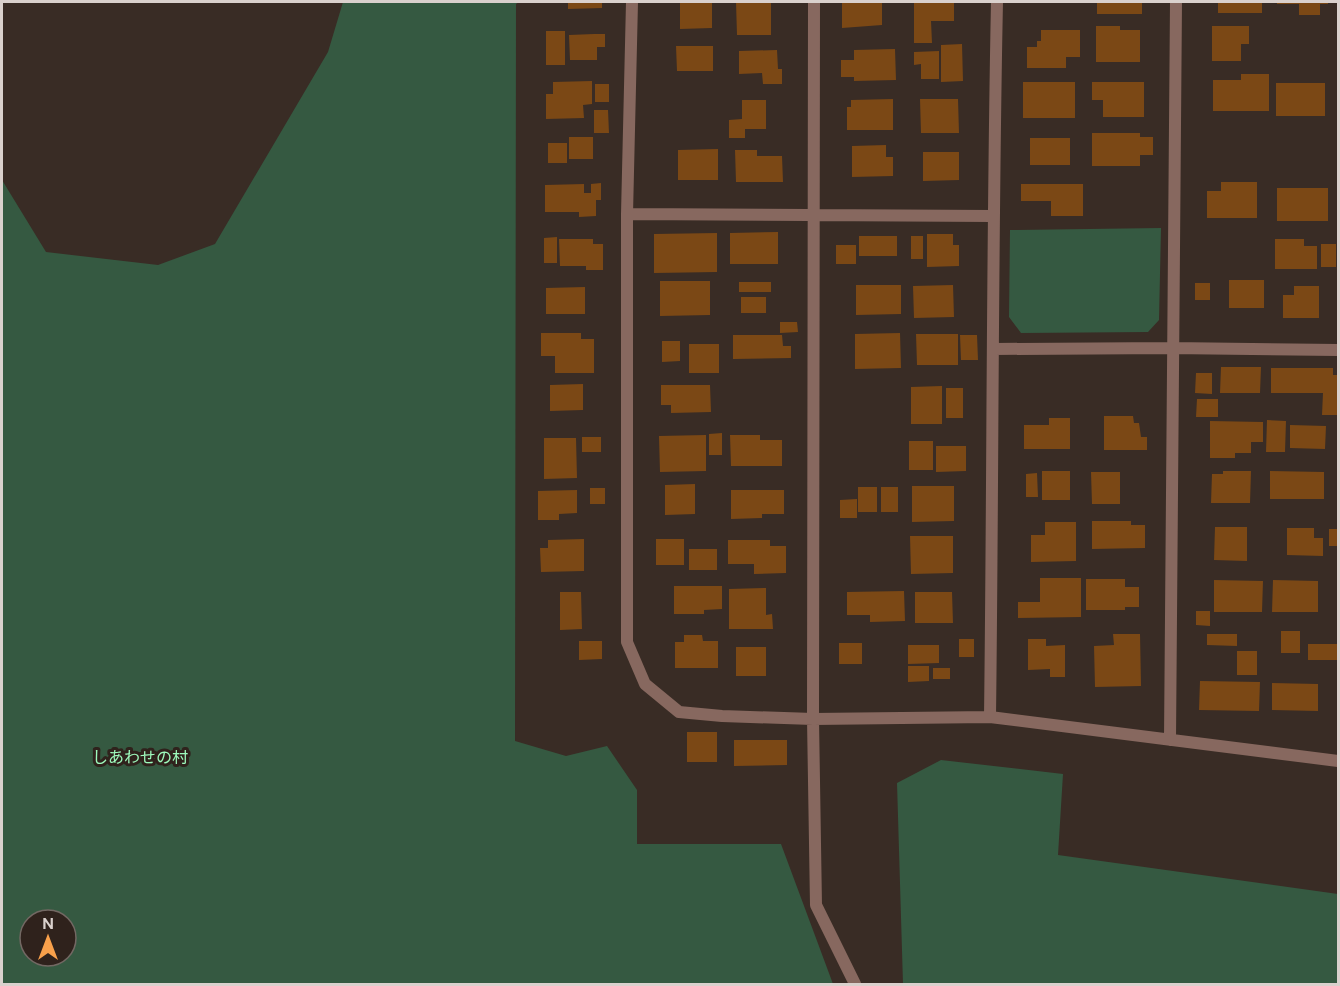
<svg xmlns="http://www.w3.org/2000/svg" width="1340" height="986" font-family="'DM Sans','Noto Sans JP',sans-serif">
<rect width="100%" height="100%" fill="#392c25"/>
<!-- green -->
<path fill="#355941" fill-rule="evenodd" d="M343,2H519L516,4L515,741L566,756L607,746L637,790V844H781L833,984H2V180L46,252L158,265L215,244L328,52ZM30,920H66V956H30Z
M1161,228L1159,320L1148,332L1021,333L1009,317L1010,230Z
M941,760L1063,774L1058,855L1338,894V984H903L897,783Z"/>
<!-- building -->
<path fill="#7b4815" d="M568,2H602V8L568,9Z
M680,2H712V28L680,29Z
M736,2H771V35H737Z
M858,2H882V25L842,28V3Z
M914,2H954V21H931L932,43H914Z
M1097,2H1142V14H1097Z
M1218,2H1262V13H1218Z
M1277,2H1328V4H1320V15H1299V4H1277Z
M1096,26H1120V30H1140V62H1096Z
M1212,26H1249V44H1241V61H1212Z
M1041,30H1080V57H1066V68H1027V47H1037V41H1041Z
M546,31H565V65H546Z
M594,34H605V47H597V60H570L569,35Z
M962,44L963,81L941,82V45Z
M676,46H713V71H677Z
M895,49L896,80L854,81V77H841V60H854V50Z
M777,50L778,69H782V84H763L762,73L739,74V51Z
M939,51V79H921V64L914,65V52Z
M1241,74H1269V111H1213V80H1241Z
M592,81V104L583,105L584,118L546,119V94H553V82Z
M1023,82H1075V118H1023Z
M1092,82H1144V117H1103V100H1092Z
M1276,83H1325V116H1276Z
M595,84H609V102H595Z
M893,99V130H847V107H851V100Z
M920,99H958L959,133H921Z
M742,100H766V129H745V138H729V120L742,119Z
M594,110H608L609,133H594Z
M1092,133H1140V137H1153V155H1140V166H1092Z
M569,137H593V159H569Z
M1030,138H1070V165H1030Z
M548,143H567V163H548Z
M886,145V157H893V176L852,177V146Z
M718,149V180H678V150Z
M735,150H757V156H782L783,182H736Z
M923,152H959V180L923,181Z
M1221,182H1257V218H1207V191H1221Z
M601,183V200H596V216L579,217V212H545V185L584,184V193H591V184Z
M1021,184H1083V216H1051V201H1021Z
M1277,188H1328V221H1277Z
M778,232V264H730V233Z
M717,233V272L654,273V234Z
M927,234H953V245H959V266L927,267Z
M859,236H897V256H859Z
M911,236H923V259H911Z
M557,237V263H544V238Z
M559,239H593V244H603V270H586V266H560Z
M1275,239H1304V246H1317V269H1275Z
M1321,244H1336V267H1321Z
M836,245H856V264H836Z
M1229,280H1264V308H1229Z
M660,281H710V315L660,316Z
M739,282H771V292H739Z
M1195,283H1210V300H1195Z
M856,285H901V314L856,315Z
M953,285L954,317L914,318L913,286Z
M1294,286H1319V318H1283V295H1294Z
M585,287V314H546V288Z
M741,297H766V313H741Z
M780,322H797L798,332L780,333Z
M541,333H581V339H594V373H555V356H541Z
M900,333L901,368L855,369V334Z
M916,334H958V365H917Z
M733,335H782L783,346H791V358L733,359Z
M960,335H977L978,360H961Z
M662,341H680V361L662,362Z
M689,344H719V373H689Z
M1221,367H1261L1260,393H1220Z
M1271,368H1333V375H1338V415H1322L1323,393H1271Z
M1196,373H1212V394L1195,393Z
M583,384V410L550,411V385Z
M661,385H710L711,412L671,413V405H661Z
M942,386V424H911V387Z
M946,388H963V418H946Z
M1197,399H1218V417H1196Z
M1104,416H1133L1134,423H1139L1141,437H1147V450H1104Z
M1049,418H1070V449H1024V425H1049Z
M1267,420L1286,421L1285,452H1266Z
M1210,421L1263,422V442H1251V453H1235V458H1210Z
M1290,425L1326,426L1325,449L1290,448Z
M722,433V455H709V434Z
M706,435V471L660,472L659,436Z
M730,435H760V440H782V466H731Z
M582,437H601V452H582Z
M544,438H576L577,478L544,479Z
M909,441H933V470H909Z
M936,446H966V471L936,472Z
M1042,471H1070V500H1042Z
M1223,471H1251L1250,503H1211L1212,474H1223Z
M1270,471L1324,472V499H1270Z
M1091,472H1120V504H1092Z
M1037,473L1038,497H1026V474Z
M695,484V514L665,515V485Z
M912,486H954V521L912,522Z
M858,487H877V512H858Z
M881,487H898V512H881Z
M590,488H605V504H590Z
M577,490V513L559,514V520H538V491Z
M731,490H784V514H762V518L731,519Z
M857,499V518H840V500Z
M1092,521H1131V525H1145V548L1092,549Z
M1045,522H1076V561L1031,562V535H1045Z
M1215,527H1247V561L1214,560Z
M1287,528H1314V538H1323V556L1287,555Z
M1329,529H1338V546H1329Z
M910,536H953V573L911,574Z
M584,539V571L541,572L540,548H548V540Z
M656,539H684V565H656Z
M728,540H770V546H786V573L754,574V564H728Z
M689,549H717V570H689Z
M1040,578H1081V617L1018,618V602H1040Z
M1086,579H1125V587H1139V607H1125V610H1086Z
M1214,580L1263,581L1262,612H1214Z
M1273,580L1318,581V612H1272Z
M674,586H722V609L704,610V614H674Z
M766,588V615L772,614L773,629H729V589Z
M904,591L905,621L870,622V615H847V592Z
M560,592H581L582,629L560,630Z
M915,592H952L953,623H915Z
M1196,611H1210V626L1196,625Z
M1281,631H1300V653H1281Z
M1113,634H1140L1141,686L1095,687L1094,646L1114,645Z
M1207,634H1237V646L1207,645Z
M684,635H702L703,641H718V668H675V642H684Z
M959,639H974V657H959Z
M1028,639H1046V646L1065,645V677H1050V669L1028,670Z
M579,641H602V659L579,660Z
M839,643H862V664H839Z
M1308,644H1338V660H1308Z
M908,645H939V663L908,664Z
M736,647H766V676H736Z
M1237,651H1257V675H1237Z
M908,666H929V681L908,682Z
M933,668H950V679H933Z
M1200,681L1260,682L1259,711L1199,710Z
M1272,683L1318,684V711L1272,710Z
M687,732H717V762H687Z
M734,740H787V765L734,766Z"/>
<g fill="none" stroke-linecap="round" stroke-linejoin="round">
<!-- street -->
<path stroke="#87685f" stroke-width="12" d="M632,2L627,214V642L645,684L679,712L722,716L813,719L990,717L1338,761
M814,2L813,719L816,905L855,984
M627,214L993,216
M994,349L1171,348L1338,350
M990,717C993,479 992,240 997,2
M1170,740L1176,2"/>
</g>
<g text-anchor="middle" stroke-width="6" stroke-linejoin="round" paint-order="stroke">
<!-- park labels -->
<g font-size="16" fill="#9dfabc" stroke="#2f221c">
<text x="140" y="763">しあわせの村</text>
</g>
</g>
<!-- border -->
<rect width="1340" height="986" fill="none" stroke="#dad1cd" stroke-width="6"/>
<!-- north arrow -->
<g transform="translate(48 938)"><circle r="28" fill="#2f221c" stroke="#736863" stroke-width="1.5"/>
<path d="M0-4.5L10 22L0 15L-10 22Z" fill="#f8a04b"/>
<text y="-9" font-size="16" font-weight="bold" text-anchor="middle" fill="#dad1cd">N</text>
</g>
</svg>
